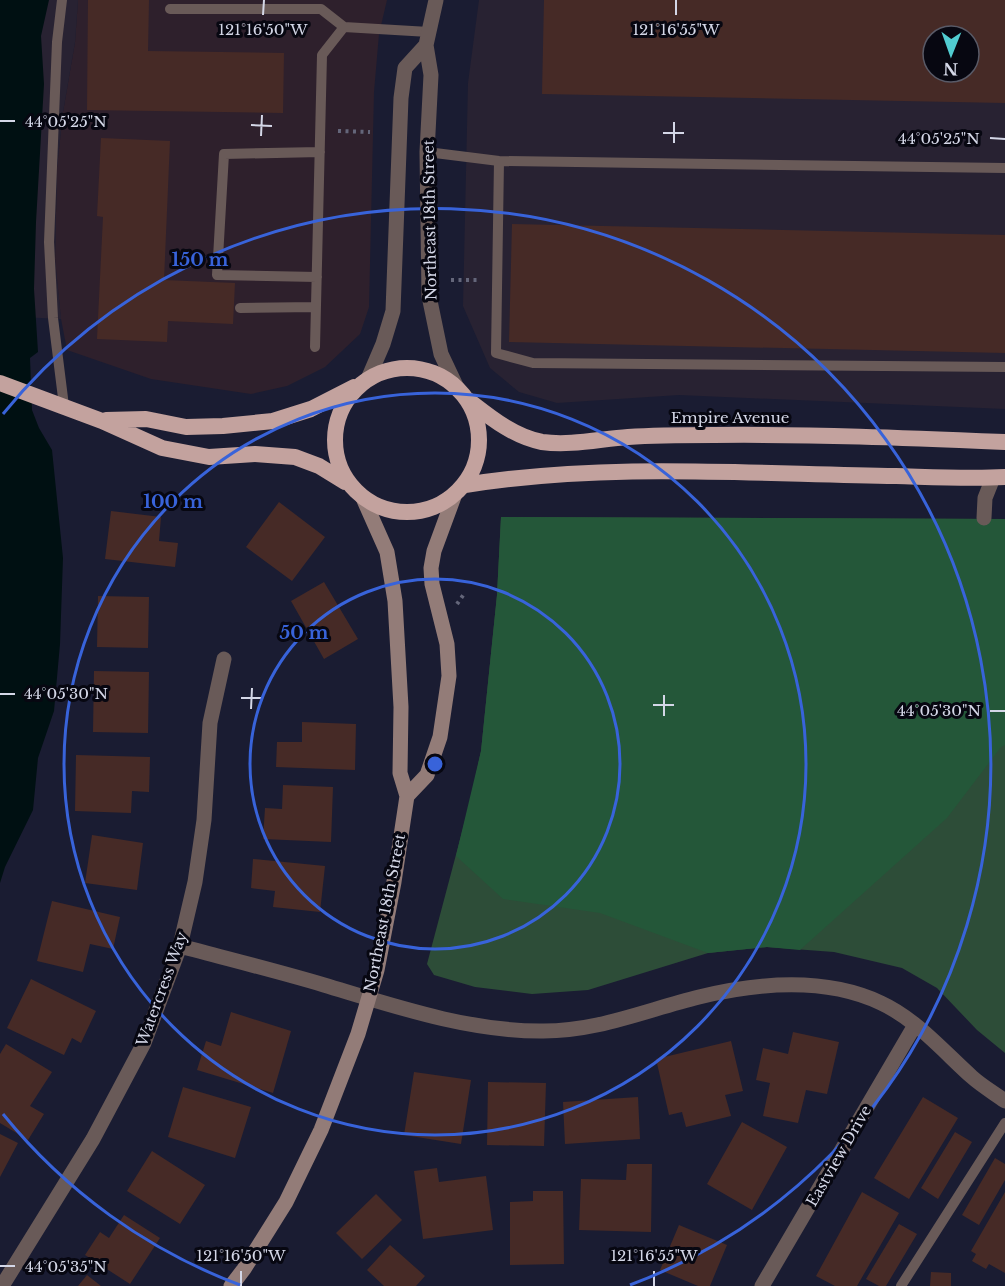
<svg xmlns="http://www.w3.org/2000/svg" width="1005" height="1286" font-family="'Libre Baskerville',serif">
<rect width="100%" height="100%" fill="#1a1c32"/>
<!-- commercial -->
<path fill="#2e202c" d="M78,0H387L379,34L374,92L369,307L360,334L325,367L287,386L251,394L151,379L67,350L61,319L55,259L57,167L63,112L75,42Z"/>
<!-- industrial -->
<path fill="#282232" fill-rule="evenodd" d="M0,0H78L75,42L63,112L57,167L55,259L61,319L0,316Z
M479,0H1005V409L679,395L557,403L519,392L490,368L463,306L468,83ZM933,36H969V72H933Z"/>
<!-- green -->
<path fill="#2d4d38" d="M501,517L1005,519V1053L977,1030L937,988L902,968L834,952L767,947L708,953L588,990L532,994L475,987L434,975L427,964L471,798L481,751L497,595Z"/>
<!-- forest -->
<path fill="#245739" d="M501,517L1005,519V745L1001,747L947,818L800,950L767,947L708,953L600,913L503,899L456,856L481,751L497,595Z"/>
<!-- water -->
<path fill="#001012" d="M0,0H49L41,36L44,84L36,222L34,289L38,352L30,358L32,410L39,428L52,450L63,558L60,644L54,711L38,758L33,810L5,867L0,883Z"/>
<!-- building -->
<path fill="#462a26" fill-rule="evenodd" d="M88,0H149L148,51L284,53L283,113L87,110Z
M544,0H1005V103L542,94ZM933,36H969V72H933Z
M101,138L170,141L164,280L235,283L233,324L168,321L167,342L97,339L103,217L97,216Z
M512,224L1005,235V353L509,342Z
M279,502L325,537L292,581L246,547Z
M111,511L161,517L159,541L178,543L175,567L105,559Z
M324,582L358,639L324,659L291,601Z
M98,596L149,597L148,648L97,647Z
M94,671L149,672L148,733L93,732Z
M302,722L356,724L355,770L276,767L277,742H302Z
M76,755L150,757L149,792L132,791L131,813L75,811Z
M283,785L333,787L331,842L263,839L265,808L282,809Z
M92,835L143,843L137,890L85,883Z
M253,859L325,866L320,912L273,907L275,891L251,888Z
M52,901L120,917L113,949L90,944L83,972L37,961Z
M31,979L96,1011L81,1043L72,1038L64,1055L7,1028Z
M231,1012L291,1031L273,1093L197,1070L206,1041L221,1046Z
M793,1032L839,1042L827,1094L806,1090L798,1123L763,1116L770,1083L756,1080L763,1048L788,1054Z
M731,1041L743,1091L725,1095L731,1116L686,1127L682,1112L669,1115L656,1059Z
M6,1044L52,1072L30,1106L44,1114L28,1140L0,1123V1054Z
M414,1072L471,1080L461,1144L404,1135Z
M488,1082L546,1083L544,1146L487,1145Z
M183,1087L251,1107L235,1158L168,1137Z
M638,1097L640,1139L565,1144L563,1102Z
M923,1097L958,1118L909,1199L874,1178Z
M742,1122L787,1147L752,1210L707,1184Z
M955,1132L972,1142L938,1199L921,1188Z
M0,1134L18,1143L0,1177Z
M152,1151L205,1185L180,1224L127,1191Z
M995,1158L1005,1164V1180L979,1225L962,1215Z
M627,1164H652L651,1232L579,1230L581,1179L626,1180Z
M437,1168L439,1182L486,1176L493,1230L423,1239L414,1171Z
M533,1191H563L564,1264L510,1265V1202L533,1201Z
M862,1192L899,1213L857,1286H835L816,1276Z
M1005,1192V1273L989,1264L986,1269L972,1261L976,1254L971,1251Z
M376,1194L402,1220L362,1259L336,1233Z
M124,1215L160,1238L130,1284L85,1255L100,1232L109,1238Z
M899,1224L917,1234L886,1286H879L866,1279Z
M679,1225L727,1245L710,1286H698L660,1270Z
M390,1245L425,1276L416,1286H384L367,1270Z
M931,1272L951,1273V1286H930Z
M87,1275L101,1286H78Z"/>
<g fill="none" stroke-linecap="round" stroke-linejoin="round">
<!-- path -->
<path stroke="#64667a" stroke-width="4" stroke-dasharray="3 4.5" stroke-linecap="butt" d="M338,131L370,132
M451,280H481
M457,604L464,594"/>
<!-- service -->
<path stroke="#695a58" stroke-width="10" d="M62,0L57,42L49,242L53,318L64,406
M170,9H321L344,27L429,32
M427,152L499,161L1005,168
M499,161L496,353L533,363L1005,367
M317,277L217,275L224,154L320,152
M240,308L316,307
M315,347L322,55L344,27
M901,1286L1005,1123"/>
<!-- minor -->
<path stroke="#695a58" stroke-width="15" d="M984,518L985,498L993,478
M180,946C228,959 277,971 324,985C394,1006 467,1031 540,1031C596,1032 646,1010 699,997C757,983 826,977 881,1003C916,1019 944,1052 972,1077C982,1086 994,1093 1005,1101
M2,1286L93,1139L144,1043L180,946L195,882L204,820L210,723L224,659
M762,1286L915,1025"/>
<!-- tertiary -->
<path stroke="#695a58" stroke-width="15" d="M436,0L426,45L431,75L427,152L429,296L441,354L458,390
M368,379L383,344L393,311L401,98L405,68L426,45"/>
<!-- secondary -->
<path stroke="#937c78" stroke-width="15" d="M407,796L427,775L440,737L449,676L447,644L432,584L431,568L434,551L455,494
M231,1286L244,1269L286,1202L321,1130L358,1034L377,970L394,882L407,796L400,773L401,707L395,601L387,552L363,498"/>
<!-- trunk -->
<path stroke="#c3a29e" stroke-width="16" d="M335 440a72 72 0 1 1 144 0a72 72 0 1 1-144 0Z
M0,383L102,421L162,448L209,457L255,454L295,457L319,466L345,482
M468,400C490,417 514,437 542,442C570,446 600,439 628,437C657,435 686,435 714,435C811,434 908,438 1005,442
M106,420L146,419L186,427L223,426L273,421L311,409L354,387
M465,485C607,462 753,474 896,476C932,477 969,479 1005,477"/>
</g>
<!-- ticks -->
<path fill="none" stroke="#d4d7e7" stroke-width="2" d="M263,15L264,0M676,15V0M0,121H15M251,125L272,126M663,133H684M261,136L262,115M990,138L1005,139M674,143V122M0,694H15M241,698H262M653,705H674M251,709L252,688M990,711H1005M664,716V695M0,1266H15M241,1286V1271M654,1286V1271"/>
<!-- distance rings -->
<g fill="none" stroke="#3863da" stroke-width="3">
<circle cx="435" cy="764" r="185"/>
<circle cx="435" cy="764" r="371"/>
<path d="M240 1285A556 556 0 0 1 3 1114M3 414A556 556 0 1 1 630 1285"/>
</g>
<g text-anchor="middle" stroke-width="6" stroke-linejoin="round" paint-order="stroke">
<!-- street labels -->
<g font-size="15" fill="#d4d7e7" stroke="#070711">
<text transform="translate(430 220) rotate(-91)" y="5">Northeast 18th Street</text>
<text x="730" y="423">Empire Avenue</text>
<text transform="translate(385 913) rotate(-79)" y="5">Northeast 18th Street</text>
<text transform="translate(162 989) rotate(-70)" y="5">Watercress Way</text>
<text transform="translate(839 1156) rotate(-60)" y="5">Eastview Drive</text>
</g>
</g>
<g font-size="15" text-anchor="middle" fill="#d4d7e7" stroke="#070711" stroke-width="6" stroke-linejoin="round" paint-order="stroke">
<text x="263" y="35">121°16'50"W</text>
<text x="676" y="35">121°16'55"W</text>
<text x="66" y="127">44°05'25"N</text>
<text x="939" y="144">44°05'25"N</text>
<text x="66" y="699">44°05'30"N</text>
<text x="939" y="716">44°05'30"N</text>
<text x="241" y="1261">121°16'50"W</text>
<text x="654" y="1261">121°16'55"W</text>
<text x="66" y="1272">44°05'35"N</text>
</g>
<circle cx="435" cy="764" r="9" fill="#3863da" stroke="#070711" stroke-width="3"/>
<g font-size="18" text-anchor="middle" font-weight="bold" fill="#3863da" stroke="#070711" stroke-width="6" stroke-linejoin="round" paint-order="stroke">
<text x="200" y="266">150 m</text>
<text x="173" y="508">100 m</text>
<text x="304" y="639">50 m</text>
</g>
<!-- north arrow -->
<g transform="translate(951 54) rotate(181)"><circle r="28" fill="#070711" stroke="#595a67" stroke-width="1.5"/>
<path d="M0-4.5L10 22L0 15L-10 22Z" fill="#51ccd1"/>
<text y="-9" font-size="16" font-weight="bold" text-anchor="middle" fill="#d4d7e7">N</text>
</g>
</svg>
